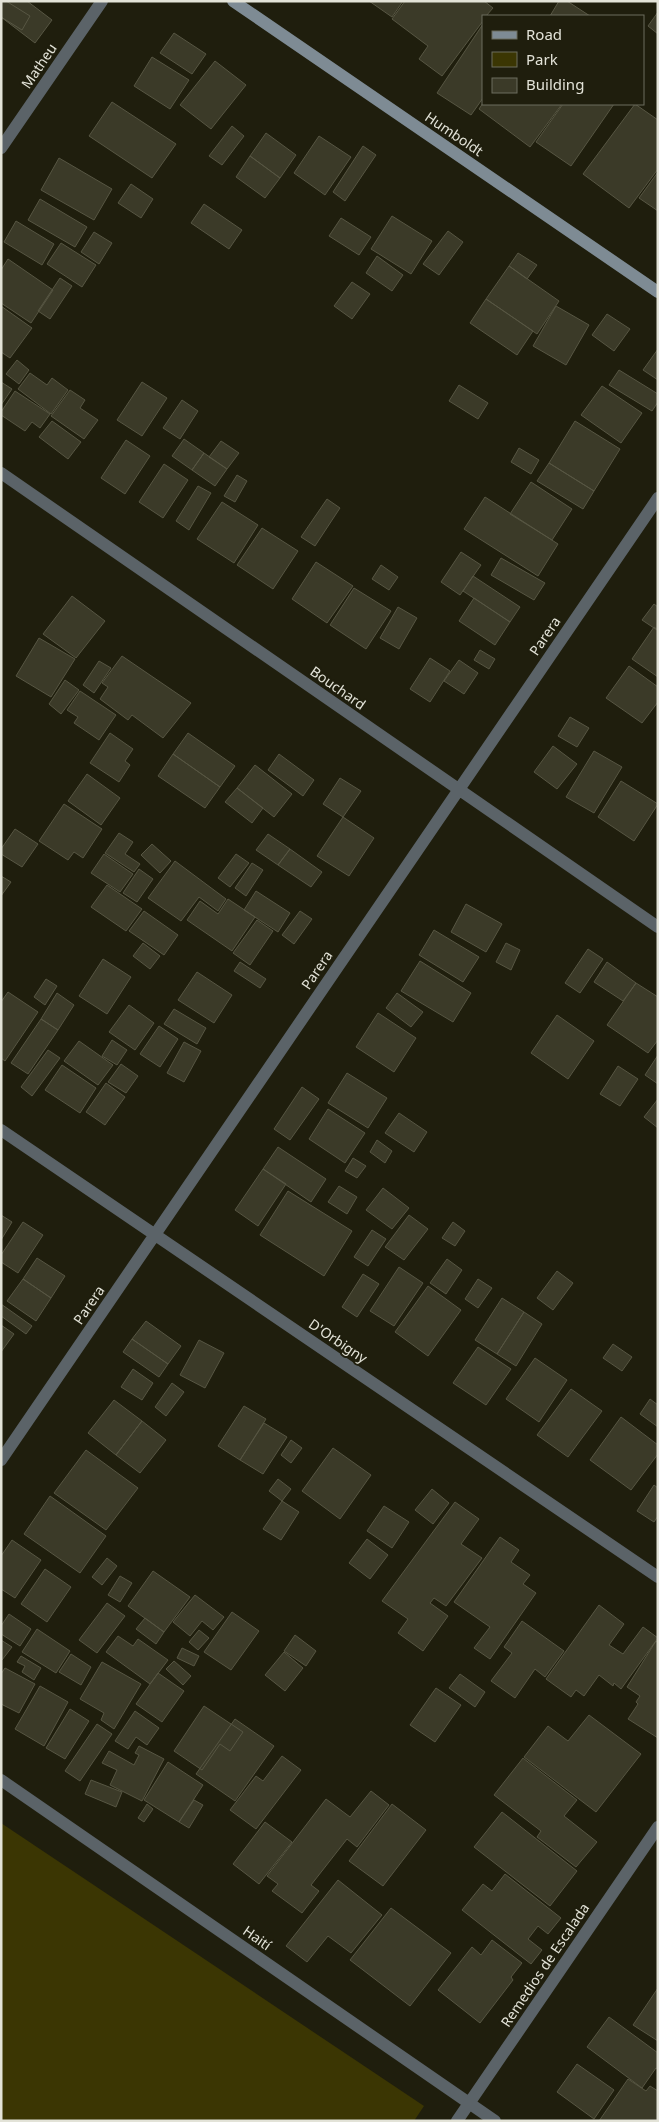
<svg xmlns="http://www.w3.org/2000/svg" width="659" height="2122" font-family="'Noto Sans',sans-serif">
<rect width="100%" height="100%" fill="#1f1e0d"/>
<!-- green -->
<path fill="#3b3603" d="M1,1823L424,2106L414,2121H1Z"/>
<!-- building -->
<path fill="#3b3a28" stroke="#575643" d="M1,1H6L30,16L22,30L1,17Z
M1,1H27L52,20L35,43L1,17Z
M369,1H403L392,17Z
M405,1H484L493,8L486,16H483V21L442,76L419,59L428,46L392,19Z
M559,1H567L590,16H550Z
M658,12V34L648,26Z
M483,24V98L471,115L437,93Z
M174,33L206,54L192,74L160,53Z
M152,57L189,80L170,109L134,86Z
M215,61L246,85L211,129L180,105Z
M112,102L176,144L152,178L89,136Z
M483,103V104H562L530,147L479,109Z
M563,104H614L571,166L536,142Z
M635,104L658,120V169L629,208L583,174Z
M232,126L244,136L222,165L209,156Z
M266,133L296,155L280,178L250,156Z
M319,136L351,157L325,195L294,173Z
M363,146L376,155L345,201L333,192Z
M250,156L280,178L265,198L236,177Z
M59,158L112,189L94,220L41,190Z
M658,172V211L639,198Z
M131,184L153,199L141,218L118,203Z
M40,199L87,227L75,247L28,220Z
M204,204L242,230L229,249L191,223Z
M392,216L432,241L411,274L371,249Z
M341,218L371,237L359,255L329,236Z
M16,221L54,244L42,265L4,242Z
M448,231L463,242L439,275L423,264Z
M94,232L112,243L99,264L81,252Z
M61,243L96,265L82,287L47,264Z
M518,253L537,265L527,279L509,266Z
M377,256L403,275L392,291L366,273Z
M8,259L53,290L31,323L1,303V270Z
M509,266L559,301L537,334L486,299Z
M60,278L72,286L50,319L38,311Z
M352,282L370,294L352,319L334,306Z
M486,299L533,331L517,355L470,323Z
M1,306L32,328L10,358L1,352Z
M556,306L589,325L566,365L533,346Z
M607,314L630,329L614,351L592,335Z
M658,349V380L643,370Z
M17,360L29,370L19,384L6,374Z
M619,370L658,394V402L652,411L609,385Z
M30,373L47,385L52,378L68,390L51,414L18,389Z
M1,382L12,389L1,405Z
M142,382L167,398L142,436L117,420Z
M459,385L488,403L478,419L449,401Z
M602,386L642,413L621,443L581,415Z
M70,390L85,400L80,408L98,420L84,439L51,416Z
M15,391L50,414L40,428L32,422L25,431L1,415V412Z
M182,400L198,411L180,439L163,428Z
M52,421L81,442L68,459L39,437Z
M575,421L620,449L594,491L549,463Z
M184,439L204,453L192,470L172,456Z
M126,440L150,456L125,494L101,478Z
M221,441L239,453L227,469L209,457Z
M519,448L539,460L531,474L511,462Z
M204,453L227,469L215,486L192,470Z
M549,463L594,491L583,509L537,481Z
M164,464L188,480L163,518L139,502Z
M237,475L247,481L235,502L224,496Z
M531,482L572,509L552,540L510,514Z
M198,486L211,493L189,530L176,521Z
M485,497L558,544L538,576L464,529Z
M327,499L340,508L315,546L301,537Z
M222,502L258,525L234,563L197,539Z
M262,528L298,551L273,589L237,565Z
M461,552L481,565L460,595L441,582Z
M501,558L545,583L534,600L491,575Z
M316,562L353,586L327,623L292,599Z
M381,565L398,577L389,590L372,579Z
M473,576L520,607L510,622L463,591Z
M354,588L391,611L366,649L330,625Z
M72,596L105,621L76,658L43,634Z
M474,598L510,622L495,645L459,621Z
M654,604L658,607L657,630L642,620Z
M398,607L417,618L399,649L380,638Z
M654,627L658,630V677L632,659Z
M39,638L75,659L51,697L16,676Z
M480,650L495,659L489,669L474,660Z
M122,656L191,703L163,738L132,715L128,720L100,699L108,687L102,683Z
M430,658L450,671L430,702L410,689Z
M459,660L478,673L464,694L444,681Z
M99,661L111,668L94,693L83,685Z
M629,666L658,687V702L642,723L606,698Z
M65,680L79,690L61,714L49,704Z
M80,691L116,715L99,740L74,723L78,717L67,710Z
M570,717L589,728L577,747L558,736Z
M110,733L133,749L125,761L130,765L119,782L90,763Z
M188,733L235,766L220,787L173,754Z
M553,746L577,764L557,789L534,772Z
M594,751L622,767L594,813L566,797Z
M173,754L220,787L205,808L158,776Z
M279,754L314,780L303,796L268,770Z
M255,765L292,794L274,817L237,788Z
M87,774L120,798L101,825L68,801Z
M340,778L361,791L343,817L323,804Z
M621,781L658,804L634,841L598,817Z
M237,788L263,808L252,823L225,802Z
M64,804L102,829L83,858L74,852L68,860L39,841Z
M343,817L374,838L349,876L317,856Z
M15,829L38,844L22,867L1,854V849Z
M119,833L133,842L125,854L140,864L134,872L105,853Z
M268,834L290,849L278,865L256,850Z
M152,844L171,861L160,873L141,855Z
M290,849L322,872L311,887L278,865Z
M104,854L133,874L120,892L91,873Z
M236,854L249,863L230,887L218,878Z
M175,861L226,899L218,911L199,897L181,921L148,898Z
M252,863L263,870L246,896L235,888Z
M139,869L153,879L137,902L123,893Z
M1,876L11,882L1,896Z
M107,885L142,909L126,931L91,907Z
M256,891L290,913L278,932L244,910Z
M228,899L255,917L232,951L187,920L200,901L218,914Z
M466,904L502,924L486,952L451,932Z
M144,911L178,935L164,955L129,931Z
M300,911L312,919L294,944L282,935Z
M257,920L273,931L250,965L233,953Z
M434,930L479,957L463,982L419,955Z
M143,943L160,956L150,969L133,956Z
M506,943L520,950L511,970L496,962Z
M588,949L603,959L580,993L565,983Z
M103,959L131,977L107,1014L79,996Z
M420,961L471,993L453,1022L401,991Z
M240,962L266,979L260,988L234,971Z
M607,962L636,983L623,1001L594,982Z
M197,972L232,995L214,1023L178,1000Z
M46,979L57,986L45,1005L34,997Z
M636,983L658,997V1040L648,1053L607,1025Z
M8,992L38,1012L5,1061L1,1058V1002Z
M57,993L74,1005L58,1030L41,1019Z
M397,993L423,1012L411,1027L386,1008Z
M129,1005L154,1023L135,1050L109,1032Z
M174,1009L206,1028L197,1044L164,1024Z
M378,1013L416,1038L394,1072L356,1047Z
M557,1015L594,1041L568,1079L531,1053Z
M41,1019L58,1030L28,1074L11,1063Z
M159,1026L178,1039L160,1067L140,1054Z
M112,1040L127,1050L117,1065L102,1056Z
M79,1041L113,1065L98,1085L64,1061Z
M184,1042L201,1051L184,1082L167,1073Z
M48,1050L60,1058L32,1096L21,1087Z
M658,1055V1084L645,1075Z
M121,1064L138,1076L126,1093L108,1082Z
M62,1065L96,1088L80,1113L45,1090Z
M618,1066L638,1079L620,1106L600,1094Z
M347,1073L387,1098L368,1128L328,1103Z
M106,1083L125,1097L105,1125L86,1112Z
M302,1087L319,1099L290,1140L274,1129Z
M658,1099V1128L644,1117Z
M328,1109L365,1133L345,1163L309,1139Z
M399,1113L427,1132L414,1152L385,1133Z
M377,1140L392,1151L385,1163L370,1152Z
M278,1147L326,1179L311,1202L263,1169Z
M353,1158L366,1166L357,1178L345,1171Z
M263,1169L286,1184L258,1226L235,1210Z
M339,1186L357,1197L347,1214L328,1202Z
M383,1188L409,1208L392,1229L366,1210Z
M288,1191L352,1231L324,1276L260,1235Z
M1,1215L12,1222L1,1240Z
M409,1215L428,1229L404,1260L385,1247Z
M23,1222L43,1235L18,1273L1,1262V1255Z
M453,1222L465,1231L455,1246L442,1238Z
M372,1230L386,1239L368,1266L354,1257Z
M37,1258L65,1276L51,1298L23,1279Z
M447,1259L462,1270L446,1294L430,1283Z
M399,1267L423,1283L394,1326L370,1311Z
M557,1271L573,1283L553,1310L537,1298Z
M363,1274L379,1284L357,1317L342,1307Z
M23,1279L51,1298L36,1321L7,1301Z
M478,1279L492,1288L478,1308L465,1299Z
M428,1286L461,1310L428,1356L395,1332Z
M502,1298L524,1312L497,1354L475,1340Z
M1,1304L32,1326L26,1334L1,1316Z
M524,1312L542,1324L516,1366L497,1354Z
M146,1321L181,1346L168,1364L132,1339Z
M1,1325L14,1334L1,1352Z
M132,1339L168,1364L159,1377L123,1352Z
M199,1340L224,1353L205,1388L180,1375Z
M613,1344L632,1357L622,1371L603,1358Z
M478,1347L511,1369L486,1405L453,1383Z
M535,1358L567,1380L539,1422L506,1399Z
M133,1369L153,1383L142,1400L121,1387Z
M172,1383L184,1392L166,1416L155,1407Z
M571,1389L602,1411L568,1457L537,1435Z
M650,1399L658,1405V1427L640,1414Z
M114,1400L142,1421L116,1455L88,1433Z
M244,1406L266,1419L240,1460L218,1446Z
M621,1417L658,1445V1454L631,1490L590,1460Z
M142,1421L166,1440L140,1473L116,1455Z
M264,1423L287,1437L263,1474L240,1460Z
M291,1440L302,1448L291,1463L281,1455Z
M333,1448L371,1475L340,1519L302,1491Z
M86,1450L138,1488L106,1530L54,1493Z
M278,1479L291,1489L282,1501L269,1491Z
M654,1485L658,1488V1516L654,1522L637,1511Z
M432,1489L449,1503L433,1524L415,1510Z
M50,1496L106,1536L80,1573L24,1534Z
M282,1501L299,1512L281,1540L263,1529Z
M455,1502L479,1519L461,1544L482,1558L446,1606L434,1598L430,1603L448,1616L423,1651L398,1633L408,1619L382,1601Z
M384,1506L409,1522L392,1548L367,1531Z
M500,1537L519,1550L511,1562L530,1575L523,1584L536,1593L490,1659L474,1648L490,1627L454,1602Z
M367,1539L388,1555L370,1579L349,1563Z
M12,1540L41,1560L15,1598L1,1589V1556Z
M107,1558L117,1566L102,1585L92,1577Z
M45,1569L71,1587L47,1622L21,1604Z
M153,1571L190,1597L164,1632L128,1606Z
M120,1576L132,1583L120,1602L108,1595Z
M195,1595L224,1617L213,1630L202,1621L190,1636L173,1622Z
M107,1603L125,1616L97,1653L79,1640Z
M599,1605L624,1624L609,1645L623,1654L643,1627L658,1638L621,1689L614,1683L613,1686L599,1675L584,1696L576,1690L571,1697L546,1679Z
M232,1612L259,1631L231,1670L204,1652Z
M9,1614L31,1629L20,1646L1,1634V1626Z
M145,1618L164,1632L156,1644L136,1629Z
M522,1621L564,1651L545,1677L535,1669L515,1698L491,1681L512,1653L504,1647Z
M37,1629L70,1651L56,1673L22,1652Z
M199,1630L209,1638L198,1650L189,1642Z
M295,1635L316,1651L306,1666L284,1651Z
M118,1636L133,1646L138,1639L168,1660L150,1684L106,1652Z
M1,1640L12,1647L2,1660L1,1659Z
M656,1641L658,1643V1738L628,1719L638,1704L636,1702L640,1696L627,1687Z
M182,1648L199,1656L194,1666L177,1658Z
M284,1652L303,1668L285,1691L265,1675Z
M71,1654L91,1667L81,1685L59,1672Z
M21,1656L41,1668L34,1680L22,1672L25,1666L17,1662Z
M174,1661L191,1676L183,1685L166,1669Z
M102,1662L141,1684L114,1729L101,1720L104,1713L80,1699Z
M5,1668L35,1684L19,1713L1,1704V1674Z
M158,1673L184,1691L162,1722L136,1704Z
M460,1674L485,1692L475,1707L449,1688Z
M40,1686L68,1702L44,1746L15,1729Z
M436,1688L461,1705L435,1742L410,1725Z
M204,1706L243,1732L230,1751L220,1744L202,1770L174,1751Z
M70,1709L89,1721L65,1759L46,1748Z
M135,1711L159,1728L147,1745L136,1737L128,1749L115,1741Z
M589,1715L641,1754L596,1812L524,1757L548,1726L568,1741Z
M235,1719L274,1746L235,1801L196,1774Z
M97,1724L112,1734L80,1781L65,1771Z
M139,1746L164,1759L142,1801L110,1785L117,1770L102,1763L109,1751L134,1765L139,1755L135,1753Z
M282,1756L301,1770L256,1829L230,1810L256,1776L263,1781Z
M523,1758L577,1800L564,1816L597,1842L576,1867L537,1837L541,1831L494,1795Z
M168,1762L203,1785L179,1822L144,1800Z
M91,1780L122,1792L116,1807L85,1794Z
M371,1791L389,1805L357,1847L347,1839L311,1885L319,1891L302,1913L272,1891L278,1884L267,1876L326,1799L350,1817Z
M194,1800L203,1805L189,1828L179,1822Z
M147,1804L153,1809L144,1822L138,1818Z
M392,1804L426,1830L383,1886L349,1861Z
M502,1812L577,1871L550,1906L474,1847Z
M265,1822L292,1842L259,1884L233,1864Z
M505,1874L561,1918L548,1934L538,1926L528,1939L542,1950L531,1964L462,1910L483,1884L492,1891Z
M338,1880L382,1915L351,1953L328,1936L307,1962L286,1946Z
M391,1908L451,1953L410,2006L350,1960Z
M492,1940L522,1963L511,1977L513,1980L480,2023L438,1990L472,1947L481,1955Z
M658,1988V2041L633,2025Z
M609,2017L658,2053V2069L656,2068L642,2088L587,2047Z
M577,2064L614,2090L594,2119L557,2092Z
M628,2079L646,2091L650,2086L658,2091V2121H599Z"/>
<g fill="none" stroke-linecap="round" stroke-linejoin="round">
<!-- minor -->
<path stroke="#5b6368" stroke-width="12" d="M1,148L102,1
M1,473L658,927
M1,1130L658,1577
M1,1460L658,498
M1,1780L495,2121
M457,2121L658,1827"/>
<!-- secondary -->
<path stroke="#7e8b94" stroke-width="12" d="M233,1L658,292"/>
</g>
<g text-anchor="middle" stroke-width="4" stroke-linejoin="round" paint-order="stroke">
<!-- street labels -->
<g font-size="14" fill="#e3e3d8" stroke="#1f1e0d">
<text transform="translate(39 66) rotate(-56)" y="5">Matheu</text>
<text transform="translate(454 134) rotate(34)" y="5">Humboldt</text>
<text transform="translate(545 636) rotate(-56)" y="5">Parera</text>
<text transform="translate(338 688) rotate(35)" y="5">Bouchard</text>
<text transform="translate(317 970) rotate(-56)" y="5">Parera</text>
<text transform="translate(89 1305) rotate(-56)" y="5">Parera</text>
<text transform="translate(338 1341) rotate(34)" y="5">D'Orbigny</text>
<text transform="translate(257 1938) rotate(35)" y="5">Haití</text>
<text transform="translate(545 1965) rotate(-56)" y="5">Remedios de Escalada</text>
</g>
</g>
<!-- border -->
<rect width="659" height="2122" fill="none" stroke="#e3e3d8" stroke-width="5"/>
<!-- legend -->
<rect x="482" y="15" width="162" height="90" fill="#1f1e0d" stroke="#6d6d5e"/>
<rect x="492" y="31" width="25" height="8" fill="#7e8b94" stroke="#6d6d5e"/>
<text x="526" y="40" font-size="15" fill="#e3e3d8">Road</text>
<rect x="492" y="52" width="25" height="15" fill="#3b3603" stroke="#6d6d5e"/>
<text x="526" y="65" font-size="15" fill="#e3e3d8">Park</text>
<rect x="492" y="78" width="25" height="15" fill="#3b3a28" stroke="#6d6d5e"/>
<text x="526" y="90" font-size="15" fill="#e3e3d8">Building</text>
</svg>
